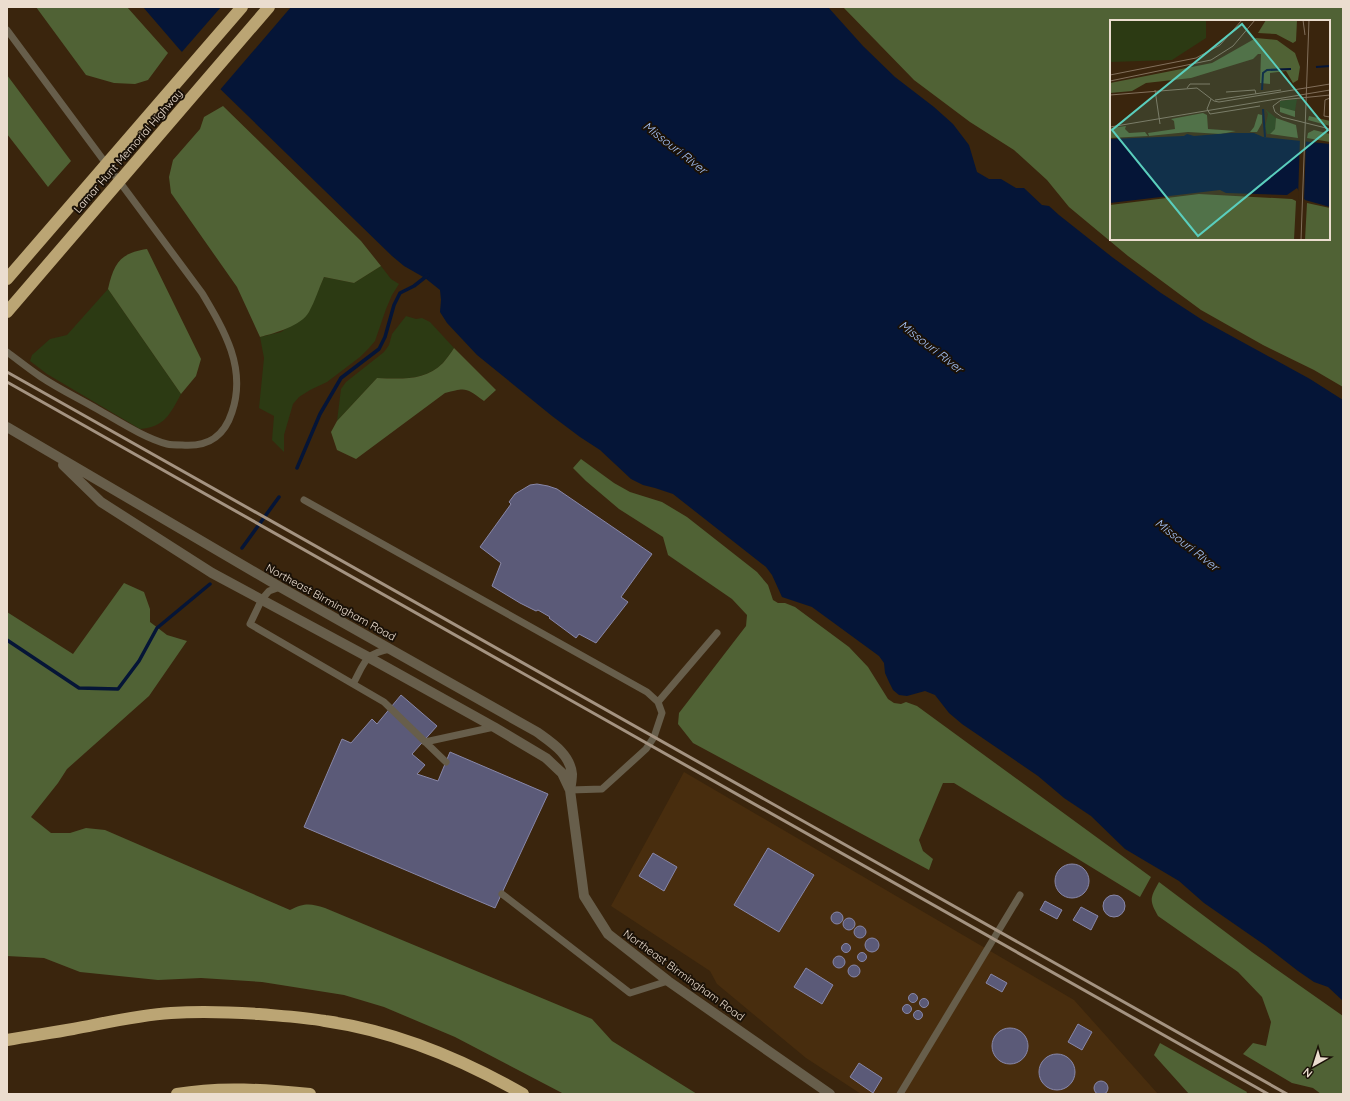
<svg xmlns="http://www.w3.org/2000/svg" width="1350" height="1101" font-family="Quicksand,sans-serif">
<rect width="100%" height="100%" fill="#3a250d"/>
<!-- built -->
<path fill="#482d0e" d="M684,772L1074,1000L1158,1094H861L806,1058L717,984L710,971L611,906Z"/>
<!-- green -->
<path fill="#2c3a13" d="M381,266L391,279L399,284L392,295L386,309L375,341L369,348L360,357L327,382L310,390L299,397L293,404L284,435V452L272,440L274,416L259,408L264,358L260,337L281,332L308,313L324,277L354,283Z
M108,289L181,394C170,414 165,427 140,429L47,374L30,361L32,355L50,339L67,335Z
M406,316L416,319L422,318L430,322L454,348C451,353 447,358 443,363C425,381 400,379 377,378L337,421L341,389L346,382L384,352L389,345L392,334Z"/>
<!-- forest -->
<path fill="#506235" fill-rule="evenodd" d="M36,7H127L168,53L148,80L135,84L114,83L86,75Z
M843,7H1343V387L1314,370L1263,345L1201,310L1128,256L1069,207L1047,180L1014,150L970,122L914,80ZM1111,21H1329V239H1111Z
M7,75L71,161L48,187L7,134Z
M223,106L361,241L381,266L354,283L324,277C319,288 315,301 309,312C301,326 275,333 260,337L237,287L171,193L169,177L173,160L200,129L204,117Z
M147,249L201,359L196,376L181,394L108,289C114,263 120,253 147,249Z
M454,348L496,390L484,401C466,388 467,387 445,393L356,459L337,450L331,432L337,421L377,378C401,379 425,381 443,363C447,358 451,353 454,348Z
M581,459L614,483L630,492L662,502L687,517L757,572L768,585L773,600L778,603H785L795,607L849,647L868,667L888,699L894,703L901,704L906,702L917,706L1151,877L1140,897L954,783H943L919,840L923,851L933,859L929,870L693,743L678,724L679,713L746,626L747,615L732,599L668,555L663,537L619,509L586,481L573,468Z
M124,583L144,592L150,609V622L167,635L187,641L149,696L67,769L58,783L31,817L51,833H70L86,828L105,830L290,910C304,903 310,903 325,908L592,1019L612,1041L697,1094H564L455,1037L384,1007L344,995L262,982L201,978L158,980L80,972L44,958L7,956V612L73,654Z
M1159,882L1252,952L1343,1016V1094H1321L1313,1088L1292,1083L1243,1054L1253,1043L1266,1046L1271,1022L1262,997L1238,972L1158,916C1149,900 1150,898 1159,882Z
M1160,1043L1247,1092L1246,1094H1189L1154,1055Z"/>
<!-- water -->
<path fill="#051537" d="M143,7H828L863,46L895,77L934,107L953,124L969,145L977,172L989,179H1001L1016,188H1024L1042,205L1049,206L1059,215L1112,257L1161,293L1204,321L1310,379L1343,400V1001L1328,987L1314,982L1298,971L1266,946L1204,903L1179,881L1125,849L1091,816L1064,798L1038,776L962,724L949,713L935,695L925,691L907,696L899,695L893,690L889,682L885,673L884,663L879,656L812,607L782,597L772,575L766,567L673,494L655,488L643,485L631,479L600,450L580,437L552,416L477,355L447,323L440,312L441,300L440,290L425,278L404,266L392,256L180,50Z"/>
<!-- pier -->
<path fill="#3a250d" d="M221,7H291L219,91L181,53Z"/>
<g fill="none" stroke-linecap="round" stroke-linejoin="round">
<!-- stream -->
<path stroke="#051537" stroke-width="3.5" d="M297,468L320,414L341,378L379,349L385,337L394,305L400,293L414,286L428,275
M242,548L279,497
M7,640L79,688L118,689L139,661L157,628L210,584"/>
</g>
<!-- building -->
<path fill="#5b5a78" stroke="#8887a8" d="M537,484L548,486L557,489L652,554L621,597L628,602L596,643L579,634L576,638L549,618L550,617L538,610L536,611L520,603L492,586L501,563L480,547L511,504L509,502L515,494L530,485Z
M401,695L437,726L412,754L425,765L417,774L438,781L450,752L548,794L495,908L304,827L342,739L351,743L372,719L377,724Z
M768,848L814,875L779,932L734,905Z
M653,853L677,867L664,891L639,876Z
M1055 881a17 17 0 1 1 34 0a17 17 0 1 1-34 0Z
M1103 906a11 11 0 1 1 22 0a11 11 0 1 1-22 0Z
M1045,901L1062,910L1057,919L1040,910Z
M1081,907L1098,916L1091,930L1073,920Z
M831 918a6 6 0 1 1 12 0a6 6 0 1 1-12 0Z
M843 924a6 6 0 1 1 12 0a6 6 0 1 1-12 0Z
M854 932a6 6 0 1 1 12 0a6 6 0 1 1-12 0Z
M865 945a7 7 0 1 1 14 0a7 7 0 1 1-14 0Z
M841.5 948a4.5 4.5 0 1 1 9 0a4.5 4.5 0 1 1-9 0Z
M857.5 957a4.5 4.5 0 1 1 9 0a4.5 4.5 0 1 1-9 0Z
M833 962a6 6 0 1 1 12 0a6 6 0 1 1-12 0Z
M848 971a6 6 0 1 1 12 0a6 6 0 1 1-12 0Z
M806,968L833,985L822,1004L794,987Z
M991,974L1007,983L1002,992L986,983Z
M908.5 998a4.5 4.5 0 1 1 9 0a4.5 4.5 0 1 1-9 0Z
M919.5 1003a4.5 4.5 0 1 1 9 0a4.5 4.5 0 1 1-9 0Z
M902.5 1009a4.5 4.5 0 1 1 9 0a4.5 4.5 0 1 1-9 0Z
M913.5 1015a4.5 4.5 0 1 1 9 0a4.5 4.5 0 1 1-9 0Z
M1078,1024L1092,1032L1082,1050L1068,1042Z
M992 1046a18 18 0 1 1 36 0a18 18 0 1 1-36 0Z
M1039 1072a18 18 0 1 1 36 0a18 18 0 1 1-36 0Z
M859,1063L882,1078L873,1093L850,1077Z
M1094 1088a7 7 0 1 1 14 0a7 7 0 1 1-14 0Z"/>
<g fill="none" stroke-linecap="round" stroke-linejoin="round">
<!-- service -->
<path stroke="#675e4b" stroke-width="7" d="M7,30L202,293C224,330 247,368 232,412C224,437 208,447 182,445C177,445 171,445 167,444C144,438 117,420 97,409C78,398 59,389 41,377C29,369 18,360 7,352
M304,500L647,692L658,702L662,713L654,737L646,749L602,789L570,790
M280,587L269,591L262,599L250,624L384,702L446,762
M353,684C365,662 364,654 390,649
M658,702L717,633
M425,742L494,727
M502,894L630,993L668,981
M900,1094L1020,895"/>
<!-- minor -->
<path stroke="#675e4b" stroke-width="10" d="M7,427L280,587L537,732C552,743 570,754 572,774C572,779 571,785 570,790L584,896L608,934L668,981L830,1094
M63,465L101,502L212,573L368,657L494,727L546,758L562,773L570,790"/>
<!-- motorway -->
<path stroke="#bba574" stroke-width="12" d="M7,1040C29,1036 51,1033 73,1029C105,1023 138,1015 171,1013C201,1011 229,1012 259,1014C281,1016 303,1017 325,1021C395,1031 462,1059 523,1094
M177,1094C221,1086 267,1090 310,1094"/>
<!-- rail -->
<path stroke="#a49381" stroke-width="3" d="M7,372L1287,1094
M7,382L1268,1094"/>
<!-- motorway-bridge -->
<path stroke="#bba574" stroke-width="12" d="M7,279L242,7
M7,312L269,7"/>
</g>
<g text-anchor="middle" stroke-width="4" stroke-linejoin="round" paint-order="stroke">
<!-- street labels -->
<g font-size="11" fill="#ebddcf" stroke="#1a1107">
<text transform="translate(128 151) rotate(-49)" y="4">Lamar Hunt Memorial Highway</text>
<text transform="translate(331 602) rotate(29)" y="4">Northeast Birmingham Road</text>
<text transform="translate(684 975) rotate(36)" y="4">Northeast Birmingham Road</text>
</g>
<!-- water labels -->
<g font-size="12" font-style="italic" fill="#a5c2f6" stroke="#1a1107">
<text transform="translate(675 148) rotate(38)" y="4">Missouri River</text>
<text transform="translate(931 347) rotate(38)" y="4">Missouri River</text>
<text transform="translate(1187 545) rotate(38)" y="4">Missouri River</text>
</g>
</g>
<!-- overview -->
<g transform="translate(1110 20)">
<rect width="220" height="220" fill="#3a250d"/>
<path d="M0,0H96V18L62,40L0,42ZM187,79L185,91L170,87V81ZM155,89L166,98L165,109L160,114H157L155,107L158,94Z" fill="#2c3a13"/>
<path d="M156,0H187L186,21L183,23L166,14L148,13ZM146,18L167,20L185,33L190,47L188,60L183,63L176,51L160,53V64L150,63L151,34H148L143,39L81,58L36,63L22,71L0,73V63L102,43ZM170,87L185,91V97L170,92ZM93,93L97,95L98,109L126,111L111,114L78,112L39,116L38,113L65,109L64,101L61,99ZM148,94L152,95V103L147,112H140L144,107ZM199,96L220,101V106L198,100ZM166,98L186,105L188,118L160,114L165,109ZM16,106L15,109L19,113L35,112L38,116L0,118V108ZM204,110L220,114V122L197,118L198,113ZM89,174L182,179L186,181L184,220H0V185ZM197,183L220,188V220H195Z" fill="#506235"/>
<path d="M120,113H144L153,117L220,124V187L195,180L187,168L177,175L116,173L110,170L0,183V119L74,116L77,114L84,116Z" fill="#051537"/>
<path d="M190,117L196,118L194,182L188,179Z" fill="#3a250d"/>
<path fill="none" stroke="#051537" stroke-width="2" d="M206,47L220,46M152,70L153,53L157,50L181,49M153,89L155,117"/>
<path fill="none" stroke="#816f5b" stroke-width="1" d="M193,0L195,15M0,55L86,38L110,25L132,0M0,61L101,40L123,26L145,0M77,68L80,64H100M45,70L50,104M116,72L145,70L146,74M0,75L87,68L104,81L109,82L220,64M220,75L171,80L163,86L165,92L172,97L220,109M220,78L215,80L214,96L220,97M101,79L97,89L100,94L150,86M105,80L171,70M0,107L220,70M191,220L199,0"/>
<path fill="#5acebd" fill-opacity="0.15" stroke="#5acebd" stroke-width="2" d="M132,4L218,110L88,216L2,110Z"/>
<rect width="220" height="220" fill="none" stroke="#ebddcf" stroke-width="2"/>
</g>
<!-- border -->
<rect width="1350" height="1101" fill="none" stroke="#ebddcf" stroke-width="16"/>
<!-- north arrow -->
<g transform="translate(1314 1065) rotate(219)" stroke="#1a1107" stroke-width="3" paint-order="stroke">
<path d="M0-3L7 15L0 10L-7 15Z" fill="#ebddcf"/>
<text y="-6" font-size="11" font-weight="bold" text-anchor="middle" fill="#ebddcf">N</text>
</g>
</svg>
